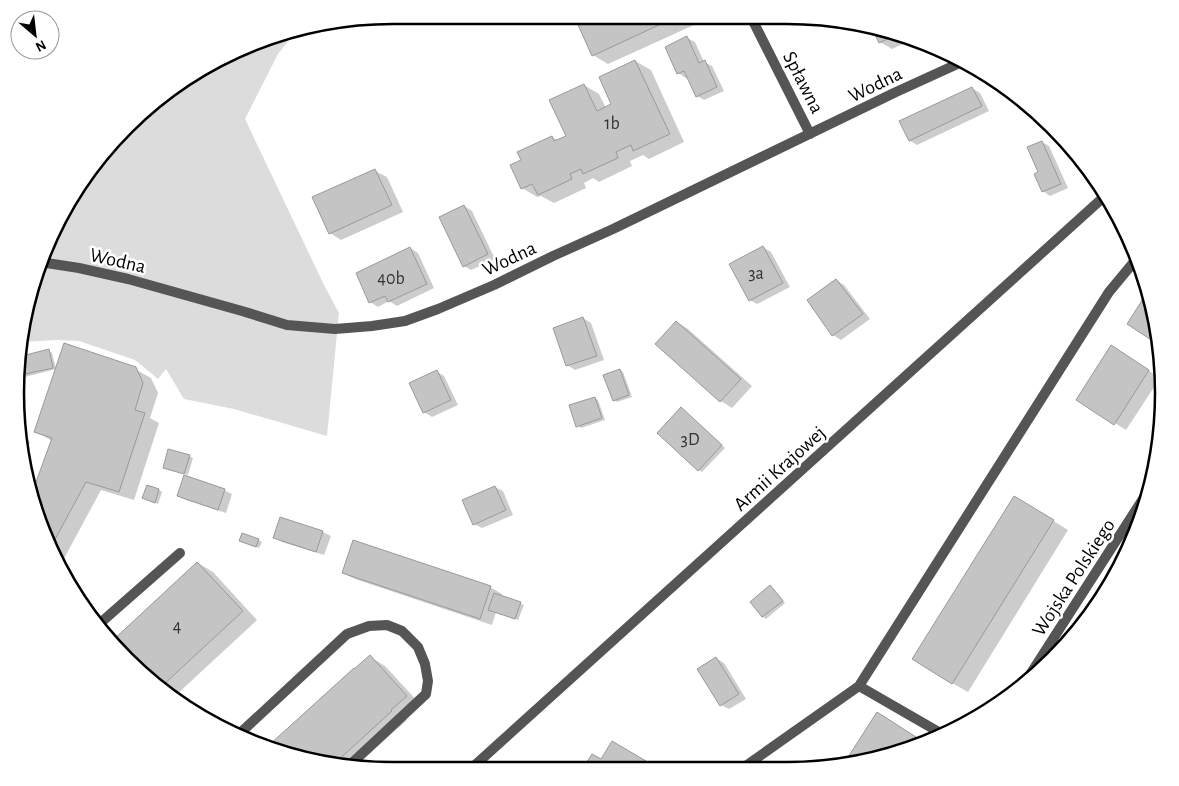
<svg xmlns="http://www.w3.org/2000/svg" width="1179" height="786" font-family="'Alegreya Sans',sans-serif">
<rect width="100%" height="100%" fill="#fff"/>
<!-- green -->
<path fill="#dcdcdc" d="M296,31L278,54L245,119L324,285L339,313L327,436L234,409L184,399L166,369L158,379L135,360L79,341L57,340L22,342L44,249L93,163L183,79L272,35Z"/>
<!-- shadow -->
<path fill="#0003" d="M576,18L705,20L608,64L593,55Z
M873,27L911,40L892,49L880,42Z
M687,38L695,42L704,62L712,66L724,91L704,100L697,96L688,77L686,78L678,73Z
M635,61L651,70L684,142L649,159L643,155L630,161L632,166L599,182L593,178L584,183L586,188L554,203L541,196L537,197L522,188L523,161L552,137L558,141L567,136L584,85L599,94L606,108L613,105Z
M972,88L980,93L989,111L917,145L909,140Z
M1042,142L1049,146L1068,188L1050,196L1043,191L1040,173Z
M375,171L387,177L403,212L341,240L330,233Z
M464,206L472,211L495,259L471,270L464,266Z
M763,247L771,252L790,287L757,304L750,300Z
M410,248L418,253L434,288L397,306L389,301L378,307L370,302Z
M836,280L844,285L870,319L841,340L833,335L809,300Z
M583,318L591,323L604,360L575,370L567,365Z
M677,322L688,329L752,386L732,408L721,401L657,344Z
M48,351L52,353L56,369L17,379L16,368L18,358Z
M1123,354L1160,378L1126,430L1115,423Z
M135,369L151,378L158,393L150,418L159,423L134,500L101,490L60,566L63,569L61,570L33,495L52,441L35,431Z
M620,370L623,372L632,397L617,402L614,400Z
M436,371L444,376L458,405L432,417L424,412Z
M595,398L598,400L605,420L581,428L578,426Z
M18,407L24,425L20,426Z
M685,411L725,448L702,472L699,470Z
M22,428L25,430L30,444L21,447L20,429Z
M189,456L193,458L188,475L168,469Z
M495,487L503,491L513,515L482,528L474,524Z
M159,490L162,492L158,504L147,500Z
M224,490L232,494L226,513L186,500L178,496Z
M1029,506L1068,530L968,692L952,683Z
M281,518L323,532L331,536L324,555L282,542L274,537Z
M258,540L262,542L259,548L241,541Z
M198,563L213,572L257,620L175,696L126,660L112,643Z
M343,573L490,587L502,594L501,597L524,605L518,620L496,612L492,625L355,579Z
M770,587L774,589L785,603L766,619L763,617L751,602Z
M370,657L385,666L421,705L406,719L407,720L358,764H320L270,747L354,670Z
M716,658L724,663L746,699L729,709L721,705Z
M877,714L925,744L860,764L844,765Z
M613,742L657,769L584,768L601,761Z"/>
<!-- building -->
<path fill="#c4c4c4" stroke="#999" d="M575,18L672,19L592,56Z
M871,26L896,35L879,43Z
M687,36L699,63L705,60L717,87L696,97L684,71L677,74L665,47Z
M635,60L670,134L633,151L631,145L616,152L618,158L583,174L581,169L570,174L572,179L538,195L532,184L521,189L510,165L521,160L517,152L552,136L554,141L566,136L549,100L584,84L597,111L611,104L599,77Z
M972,87L982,106L909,141L899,121Z
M1042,141L1061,184L1042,192L1034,174L1038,172L1027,147Z
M375,169L392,205L329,234L312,197Z
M464,205L488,254L463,267L439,217Z
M763,246L783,283L749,301L729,264Z
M410,247L427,284L388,302L385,296L369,303L356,273Z
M836,279L863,314L832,336L807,300Z
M1148,291L1157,319L1159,345L1127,324Z
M583,317L597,356L566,366L553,328Z
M676,321L741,379L720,402L655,344Z
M64,343L136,367L143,383L135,410L145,413L119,492L86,482L52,545L32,493L52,438L34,432Z
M1111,345L1149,370L1114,425L1076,400Z
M49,349L53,368L16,376V368L18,357Z
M620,369L629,395L613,401L603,375Z
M437,370L451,400L423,413L409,383Z
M595,397L602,418L576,427L569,405Z
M681,407L722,445L698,471L657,433Z
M22,427L27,442L21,444L20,428Z
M168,449L190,455L184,474L163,468Z
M184,475L225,489L218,510L177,496Z
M147,485L159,489L155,503L142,498Z
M495,486L506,510L473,525L462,500Z
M1014,496L1054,520L952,684L912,659Z
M280,517L323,531L316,552L273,538Z
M242,533L259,539L256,547L239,541Z
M353,540L491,586L480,619L342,573Z
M197,562L243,611L162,686L126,660L111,642Z
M770,585L783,601L762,617L750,602Z
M494,593L521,602L515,619L488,610Z
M370,655L407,696L391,710L392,711L334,764H320L268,746L354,668V669Z
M716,657L739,694L720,706L697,669Z
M877,712L916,737L909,749L860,764L843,765Z
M612,741L646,761L641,769L583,768L592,754L601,759Z"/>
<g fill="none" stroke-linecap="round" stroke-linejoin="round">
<!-- service -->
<path stroke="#555" stroke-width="10" d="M98,625L180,553
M859,686L944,735
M237,736L347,634L369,626L387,625L402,631L418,647L425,664L428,681L426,694L351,764
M740,770L859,686L1109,292L1138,257"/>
<!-- minor -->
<path stroke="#555" stroke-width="10" d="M753,21L810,134
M40,262L79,268L128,279L242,311L287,325L335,329L372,326L405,321L438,309L494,285L553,256L613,229L896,92L964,61
M1125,528L1135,539
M474,766L1106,195"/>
<!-- tertiary -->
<path stroke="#555" stroke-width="10" d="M1024,684L1150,488"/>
</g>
<g text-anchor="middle" stroke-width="5" stroke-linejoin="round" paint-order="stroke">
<!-- number labels -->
<g font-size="18" fill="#313131">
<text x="612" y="129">1b</text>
<text x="756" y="279">3a</text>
<text x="391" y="284">40b</text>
<text x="690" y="445">3D</text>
<text x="177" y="632">4</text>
</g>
<!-- street labels -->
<g font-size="20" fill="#000" stroke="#fff">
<text transform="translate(804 82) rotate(63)" y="7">Spławna</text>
<text transform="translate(875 84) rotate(-26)" y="7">Wodna</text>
<text transform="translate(509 258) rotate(-25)" y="7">Wodna</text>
<text transform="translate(118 260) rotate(13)" y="7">Wodna</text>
<text transform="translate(779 468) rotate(-42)" y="7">Armii Krajowej</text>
<text transform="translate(1073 577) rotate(-57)" y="7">Wojska Polskiego</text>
</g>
</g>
<!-- crop -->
<path d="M0 0H1179V786H0ZM393 24H786A369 369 0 0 1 1155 393V393A369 369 0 0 1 786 762H393A369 369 0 0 1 24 393V393A369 369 0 0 1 393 24Z" fill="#fff" fill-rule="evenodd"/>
<path fill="none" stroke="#000" stroke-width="2.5" d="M393 24H786A369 369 0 0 1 1155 393V393A369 369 0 0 1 786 762H393A369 369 0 0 1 24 393V393A369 369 0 0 1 393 24Z"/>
<!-- north arrow -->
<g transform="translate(35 35) rotate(152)"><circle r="24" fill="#ffffff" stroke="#999999"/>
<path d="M0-4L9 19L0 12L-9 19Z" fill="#000000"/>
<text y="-8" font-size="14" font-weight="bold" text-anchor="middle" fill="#000000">N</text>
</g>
</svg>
